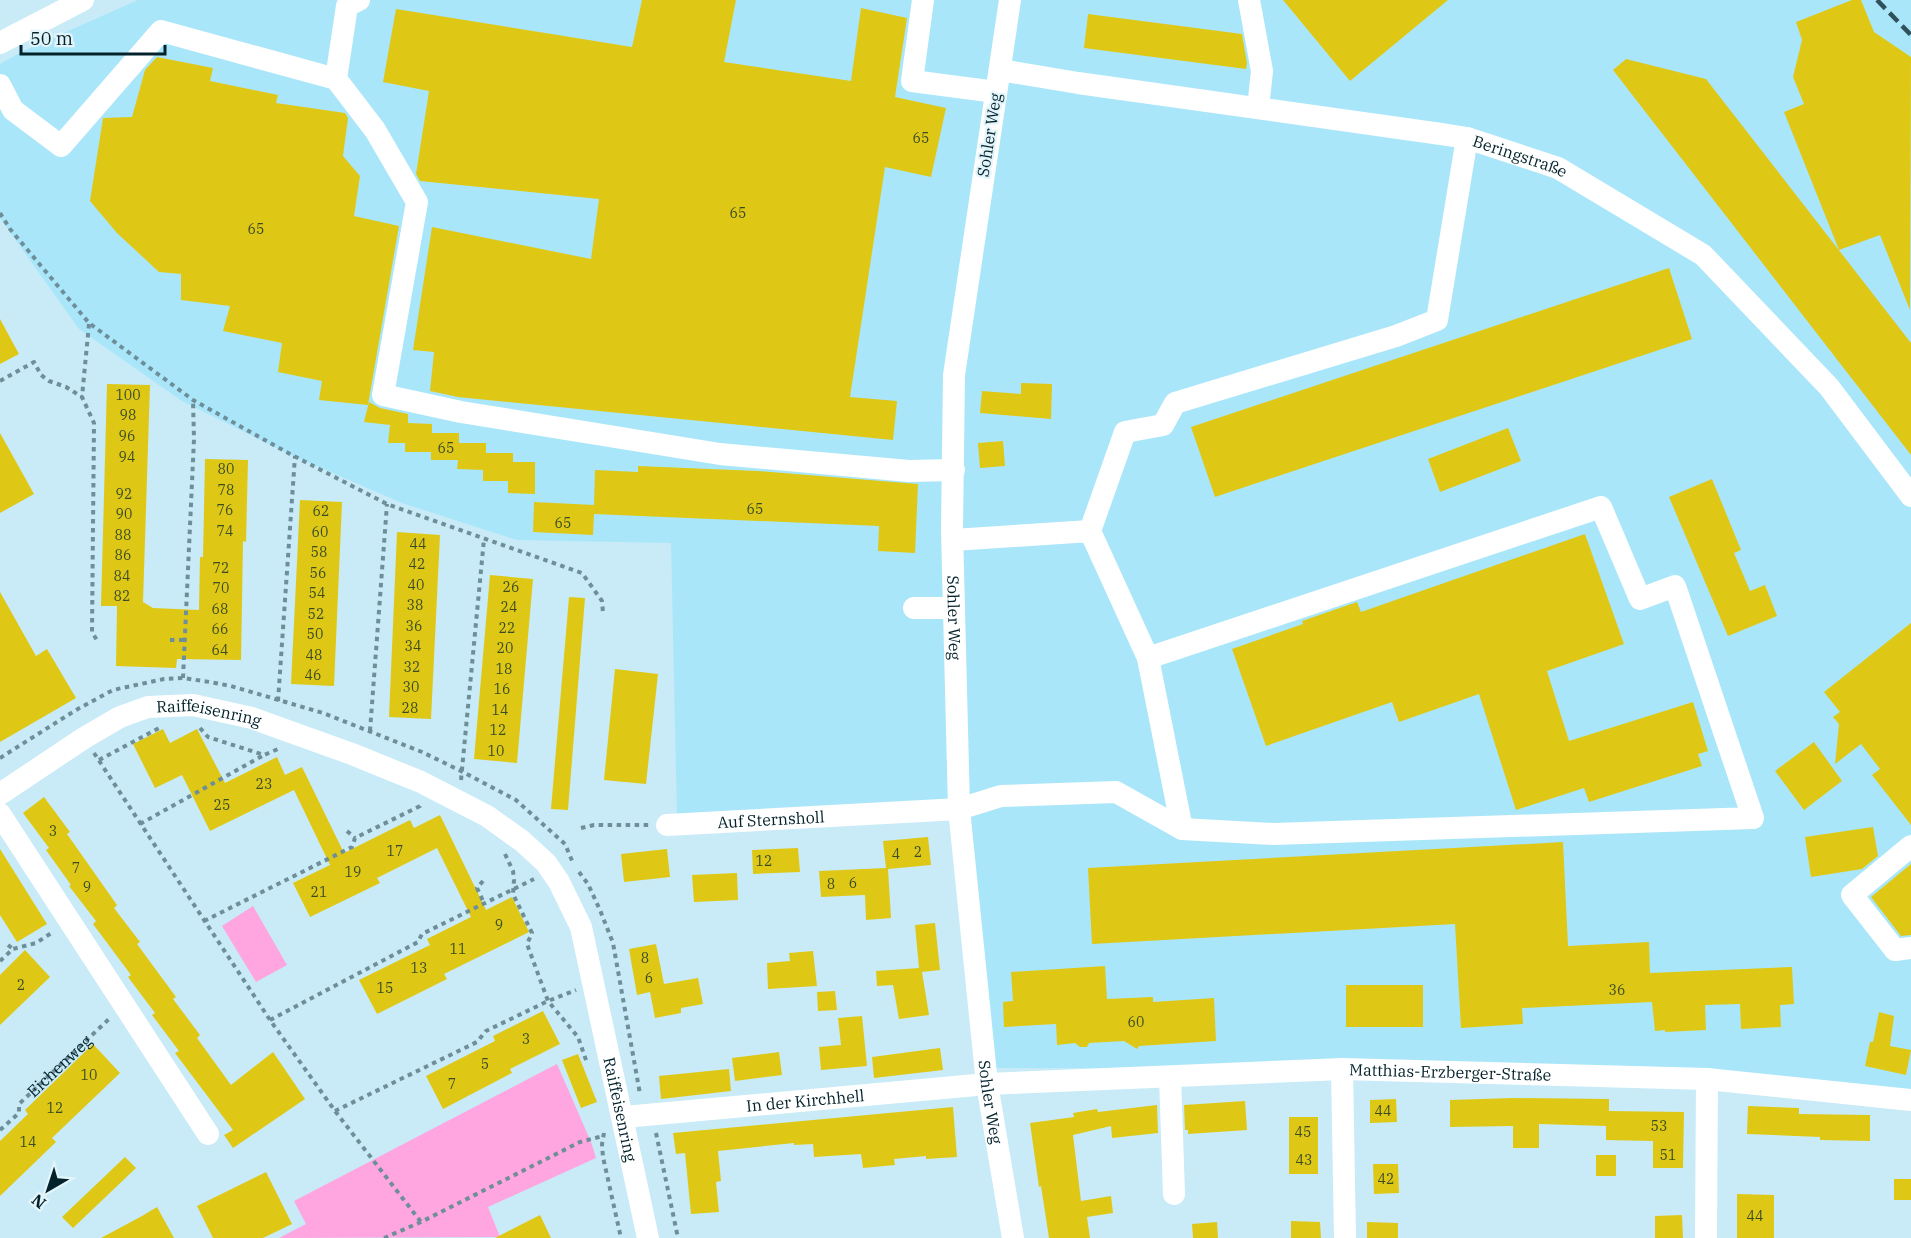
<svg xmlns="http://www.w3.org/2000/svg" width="1911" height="1238" font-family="'IBM Plex Serif',serif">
<rect width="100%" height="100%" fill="#c8ebf7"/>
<!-- built -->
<path fill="#aae6f9" d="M138,0H1911V1100L1342,1069L987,1068L963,799L677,816L671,543L517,540L402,503L291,455L182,401L79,329L0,218V64L23,51Z"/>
<!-- green -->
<path fill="#ffa5e0" d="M253,906L287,965L256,982L222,926Z
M557,1064L591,1142L596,1158L488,1207L500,1237L279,1238L306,1224L294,1201Z"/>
<!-- building -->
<path fill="#dfc815" d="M642,0H736L724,62L851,81L861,8L907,18L895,97L946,108L931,177L885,167L850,397L897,401L893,440L458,397L430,391L434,352L413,350L432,227L591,259L599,199L420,181L416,174L429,91L383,82L396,9L632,47Z
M1283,0H1448L1350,81Z
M1852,0H1861L1874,32L1911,57L1910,310L1880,235L1839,250L1784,112L1804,104L1793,77L1802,40L1796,22Z
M1088,14L1242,34L1247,63L1246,69L1084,48Z
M157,57L213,68L210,81L278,95L276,103L345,113L348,118L343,156L360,176L354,216L399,226L368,405L319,400L322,381L278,372L282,343L223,331L230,306L181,300V274L159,272L117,233L90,201L103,118L132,117L145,70Z
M1626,59L1706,79L1911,343V455L1613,70Z
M1669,268L1692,339L1215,497L1191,427Z
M0,319L19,354L0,364Z
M1021,383L1052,384L1051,419L980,413L982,391L1021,394Z
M107,384L150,385L143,602L153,608L199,610L200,557H203L205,459L248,460L246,542L243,541L241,660L177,659L176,668L116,666L117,606H101Z
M369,402L380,408L408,414V423L432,424V433H459V443H486V453H513V462H535V494L508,493V481H483V470L457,469L458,460H431V452H405V443H388L390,425L364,422Z
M1508,428L1521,461L1440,492L1428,459Z
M0,433L34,494L0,513Z
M1003,441L1005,466L980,468L978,443Z
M638,466L758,471L918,484L915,553L878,551L879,526L594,514L593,535L533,532L534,502L594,505L595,470L638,472Z
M1712,479L1741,550L1734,553L1750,591L1765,585L1777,616L1728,636L1669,497Z
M300,500L342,502L334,686L291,684Z
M397,532L440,535L431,719L389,717Z
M1585,534L1624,644L1547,671L1569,741L1693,702L1708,751L1698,754L1702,766L1589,802L1584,788L1516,810L1479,694L1399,722L1392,702L1266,746L1232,649L1303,624L1302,621L1357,602L1361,612Z
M490,575L533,579L517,763L474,759Z
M0,592L36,656L47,649L76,698L0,742Z
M569,597L585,598L568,810L551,809Z
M1911,623V825L1872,775L1880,769L1861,744L1835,764L1839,724L1833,717L1840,712L1824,692Z
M615,669L658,674L646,784L604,780Z
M163,729L170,743L197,729L225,783L277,757L285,775L302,767L344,853L410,820L414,828L440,815L486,910L512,897L529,932L444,974L447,979L377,1014L359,980L430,945L427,939L471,917L437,848L377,878L380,883L310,917L293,883L330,865L294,790L210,831L182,775L155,788L133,744Z
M1814,742L1842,781L1804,810L1775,771Z
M44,797L70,832L67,834L117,905L114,908L140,942L137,944L176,997L173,999L200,1035L197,1038L231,1085L273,1052L305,1099L233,1148L224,1135L233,1130L175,1053L179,1051L152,1015L155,1013L128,977L131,975L93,924L96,921L69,886L71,885L46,850L49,848L23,813Z
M1873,827L1878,856L1862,869L1811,877L1805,837Z
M928,837L931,865L888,869L891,918L866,920L865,895L821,897L819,871L886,868L883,841Z
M1563,842L1568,946L1649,942L1650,973L1792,967L1794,1004L1780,1005L1781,1027L1741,1029L1740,1004L1705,1005L1706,1030L1665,1032V1030L1655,1031L1652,1002L1522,1008L1523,1024L1461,1028L1455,924L1092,944L1088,868Z
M798,848L800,872L753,874L752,850Z
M0,849L47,924L17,942L0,915Z
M667,849L670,877L624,882L621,854Z
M1911,864V935L1901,936L1871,897Z
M737,873L738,900L694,902L692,875Z
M935,923L940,970L922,972L929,1015L899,1019L893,985L877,986L876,971L919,968L915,925Z
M656,944L664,984L698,978L703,1004L681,1008V1013L655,1018L650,992L637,995L629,949Z
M25,950L50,977L0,1025V975Z
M813,951L817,986L768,989L767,963L790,961L789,953Z
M1105,966L1107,999L1153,997V1002L1214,998L1216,1041L1139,1046L1137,1049L1124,1041L1089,1043L1087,1047H1080L1075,1043L1057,1045L1056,1024L1004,1027L1003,1002L1013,1001L1011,972Z
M1346,985H1423V1027H1346Z
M835,991L837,1010L818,1011L817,992Z
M543,1011L560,1044L510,1069L512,1073L443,1109L426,1076L495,1041L493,1036Z
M1879,1012L1894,1016L1890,1046L1911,1050L1906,1075L1865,1066L1870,1042H1873Z
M862,1016L867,1066L821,1070L819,1047L841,1045L838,1018Z
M93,1044L120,1073L52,1138L56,1142L0,1196V1141L28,1114L25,1110Z
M940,1048L943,1070L874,1078L872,1057Z
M779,1052L782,1075L735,1081L732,1058Z
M578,1054L597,1102L581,1108L562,1060Z
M729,1069L731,1091L661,1099L659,1076Z
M1513,1098L1609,1099V1111L1684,1112L1683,1168H1653V1141L1606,1140V1126L1539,1124V1148H1513V1126L1450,1127V1100Z
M1396,1099L1397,1122L1370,1123V1100Z
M1245,1101L1247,1130L1188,1134V1130H1185L1184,1105Z
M1157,1105L1158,1133L1112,1138L1111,1126L1073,1135L1081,1201L1111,1196L1113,1213L1087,1217L1090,1238H1049L1041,1186L1039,1187L1030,1123L1074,1117L1073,1113L1097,1109L1098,1112Z
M1748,1106L1799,1108V1114L1870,1115V1141L1820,1140V1137L1747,1134Z
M953,1107L957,1157L926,1159V1156L894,1159L895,1165L863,1168L861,1154L814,1157L813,1144L794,1145V1143L718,1151L721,1181L716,1182L719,1212L691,1214L685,1153L676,1154L673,1133Z
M1289,1117H1318V1174H1289Z
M1596,1155H1616V1176H1596Z
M125,1157L136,1168L73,1228L62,1217Z
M1373,1164H1398L1399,1193L1374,1194Z
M266,1172L292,1224L263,1238H213L197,1206Z
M1894,1179H1911V1200H1894Z
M1737,1194L1774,1195V1238H1737Z
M157,1207L174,1238H101L142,1216Z
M540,1215L551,1238H495Z
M1682,1215L1683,1238H1655V1216Z
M1291,1221L1320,1222L1321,1238H1291Z
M1217,1222L1218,1238H1193L1192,1224Z
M1367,1222L1398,1223V1238H1367Z"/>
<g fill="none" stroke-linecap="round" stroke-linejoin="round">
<!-- path -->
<g stroke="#6e8f9a" stroke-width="4" stroke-dasharray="4.5 4.5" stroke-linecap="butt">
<path d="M0,213L10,229L89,323L193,400L290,454L387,504L582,573L602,601L603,613"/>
<path d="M89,324L82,397L94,423L92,632L98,642"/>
<path d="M0,381L34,362L41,375L49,381L66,387L82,397"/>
<path d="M170,640H186"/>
<path d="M183,678L194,439L193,400"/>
<path d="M278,701L295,456"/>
<path d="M200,728L208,737L264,755L278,749"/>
<path d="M370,731L387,504"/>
<path d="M94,753L270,1020L335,1111L421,1222"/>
<path d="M0,758L76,710L113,690L164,679L183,678L210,682L231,686L323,713L422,752L461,771L516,800L565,844L573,863"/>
<path d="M99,760L161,727"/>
<path d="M461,780L484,539"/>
<path d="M140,824L264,755"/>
<path d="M581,828L594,825H649"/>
<path d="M347,831L355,838"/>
<path d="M505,854L513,871L514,880L513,894L532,933L527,944L548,1001L578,1037L587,1063"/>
<path d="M579,872L588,884L600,910L613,943L640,1094"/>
<path d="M483,881L477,888L484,903"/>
<path d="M204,921L352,847L355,838L420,806L421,804"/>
<path d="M8,945L13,949"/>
<path d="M0,961L13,949L36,943L53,932"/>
<path d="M270,1020L418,942L422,934L534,879"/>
<path d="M335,1111L477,1042L486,1031L548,1001L576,990"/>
<path id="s1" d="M0,1130L19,1113V1104L109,1019"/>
<path d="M604,1133L602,1144L603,1157L621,1238"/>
<path d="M656,1133L678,1238"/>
<path d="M384,1238L421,1222L580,1142L603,1136"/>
</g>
<!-- minor -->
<g stroke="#fff" stroke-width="22">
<path d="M359,0L347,6L336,79L375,130L417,202L383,395L461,412L720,454L909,471L954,470"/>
<path d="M923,0L912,81L996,92"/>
<path id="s2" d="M1010,0L954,375L952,530L959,809L987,1084L1013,1238"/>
<path d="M1249,0L1262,71L1258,108"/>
<path d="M0,43L83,0"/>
<path id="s3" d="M1000,70L1078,83L1441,134L1467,138L1558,168L1703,255L1829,387L1911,496"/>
<path d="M0,85L13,110L61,146L161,31L336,79"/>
<path d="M1090,531L1125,432L1163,425L1175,403L1396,336L1437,320L1467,138"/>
<path d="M914,608H954"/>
<path d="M1148,658L1601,507L1640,599L1675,586L1753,818L1274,834L1182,829"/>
<path id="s4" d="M0,794L84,738L120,717L148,707L193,705L252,718L352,754L421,782L487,816L522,841L546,863L559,882L581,927L648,1238"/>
<path d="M0,814L208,1134"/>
<path id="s5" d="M667,825L959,809L1001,796L1116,792L1182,829L1148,658L1090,531L953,540"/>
<path d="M1911,846L1852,895L1895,950L1911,948"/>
<path d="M1342,1069L1345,1238"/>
<path d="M1170,1077L1174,1194"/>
<path id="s6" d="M624,1117L987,1084L1342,1069L1707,1079L1911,1100"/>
<path d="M1706,1238L1707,1079"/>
</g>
<!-- rail -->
<path stroke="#31515a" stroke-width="4.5" stroke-dasharray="12 6" stroke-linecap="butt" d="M1877,0L1911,35"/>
</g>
<g text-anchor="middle" stroke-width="4.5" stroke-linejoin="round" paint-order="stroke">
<!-- number labels -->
<g font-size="14" fill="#3a4c26">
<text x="921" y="143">65</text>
<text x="738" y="218">65</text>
<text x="256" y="234">65</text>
<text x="128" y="400">100</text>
<text x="128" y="420">98</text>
<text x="127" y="441">96</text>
<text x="446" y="453">65</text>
<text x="127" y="462">94</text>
<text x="226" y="474">80</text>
<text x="226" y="495">78</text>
<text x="124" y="499">92</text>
<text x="755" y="514">65</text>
<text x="225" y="515">76</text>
<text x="321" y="516">62</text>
<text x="124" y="519">90</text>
<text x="563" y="528">65</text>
<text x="225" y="536">74</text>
<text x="320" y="537">60</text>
<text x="123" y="540">88</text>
<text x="418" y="549">44</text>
<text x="319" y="557">58</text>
<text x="123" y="560">86</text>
<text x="417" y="569">42</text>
<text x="221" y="573">72</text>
<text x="318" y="578">56</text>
<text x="122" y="581">84</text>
<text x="416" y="590">40</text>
<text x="511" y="592">26</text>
<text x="221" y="593">70</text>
<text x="317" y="598">54</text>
<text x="122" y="601">82</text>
<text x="415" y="610">38</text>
<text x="509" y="612">24</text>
<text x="220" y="614">68</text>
<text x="316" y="619">52</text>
<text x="414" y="631">36</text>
<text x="507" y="633">22</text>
<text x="220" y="634">66</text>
<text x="315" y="639">50</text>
<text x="413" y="651">34</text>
<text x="505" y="653">20</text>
<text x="220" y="655">64</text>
<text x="314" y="660">48</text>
<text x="412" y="672">32</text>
<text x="504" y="674">18</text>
<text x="313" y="680">46</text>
<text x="411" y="692">30</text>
<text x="502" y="694">16</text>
<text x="410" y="713">28</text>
<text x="500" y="715">14</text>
<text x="498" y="735">12</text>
<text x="496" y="756">10</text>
<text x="264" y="789">23</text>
<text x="222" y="810">25</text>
<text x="53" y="836">3</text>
<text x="395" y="856">17</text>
<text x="918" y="857">2</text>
<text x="896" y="859">4</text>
<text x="764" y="866">12</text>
<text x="76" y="873">7</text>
<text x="353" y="877">19</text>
<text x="853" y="888">6</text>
<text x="831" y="889">8</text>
<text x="87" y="892">9</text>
<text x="319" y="897">21</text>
<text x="499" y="930">9</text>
<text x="458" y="954">11</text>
<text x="645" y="963">8</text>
<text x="419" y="973">13</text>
<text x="649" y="983">6</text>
<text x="21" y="990">2</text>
<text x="385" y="993">15</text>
<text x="1617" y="995">36</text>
<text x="1136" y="1027">60</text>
<text x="526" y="1044">3</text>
<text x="485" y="1069">5</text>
<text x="89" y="1080">10</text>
<text x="452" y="1089">7</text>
<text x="55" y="1113">12</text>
<text x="1383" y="1116">44</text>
<text x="1659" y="1131">53</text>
<text x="1303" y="1137">45</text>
<text x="28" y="1147">14</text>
<text x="1668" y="1160">51</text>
<text x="1304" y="1165">43</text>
<text x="1386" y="1184">42</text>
<text x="1755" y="1221">44</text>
</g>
<!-- street labels -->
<g font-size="16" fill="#03222b" stroke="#e3f5fb">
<text transform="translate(989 135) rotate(-81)" y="6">Sohler Weg</text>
<text dy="6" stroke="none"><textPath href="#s3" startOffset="528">Beringstraße</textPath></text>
<text dy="6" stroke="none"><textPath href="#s2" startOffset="622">Sohler Weg</textPath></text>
<text dy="6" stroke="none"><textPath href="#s4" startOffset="234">Raiffeisenring</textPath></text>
<text dy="6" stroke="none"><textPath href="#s5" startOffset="104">Auf Sternsholl</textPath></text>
<text dy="6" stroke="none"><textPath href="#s1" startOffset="90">Eichenweg</textPath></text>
<text dy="6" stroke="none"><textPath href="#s6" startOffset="828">Matthias-Erzberger-Straße</textPath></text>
<text dy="6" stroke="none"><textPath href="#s6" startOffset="182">In der Kirchhell</textPath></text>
<text dy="6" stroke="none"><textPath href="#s2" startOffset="1108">Sohler Weg</textPath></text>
<text dy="6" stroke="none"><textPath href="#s4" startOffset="868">Raiffeisenring</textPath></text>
</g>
</g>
<!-- north arrow -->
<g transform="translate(48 1190) rotate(219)" stroke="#e3f5fb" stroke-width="4.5" paint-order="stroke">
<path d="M0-4.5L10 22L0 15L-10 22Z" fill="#03222b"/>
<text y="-9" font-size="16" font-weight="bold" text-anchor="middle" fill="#03222b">N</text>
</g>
<!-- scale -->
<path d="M21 45v9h144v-9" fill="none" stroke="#03222b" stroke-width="3"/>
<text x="30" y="45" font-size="18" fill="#03222b" stroke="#e3f5fb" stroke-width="4.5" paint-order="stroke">50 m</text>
</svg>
